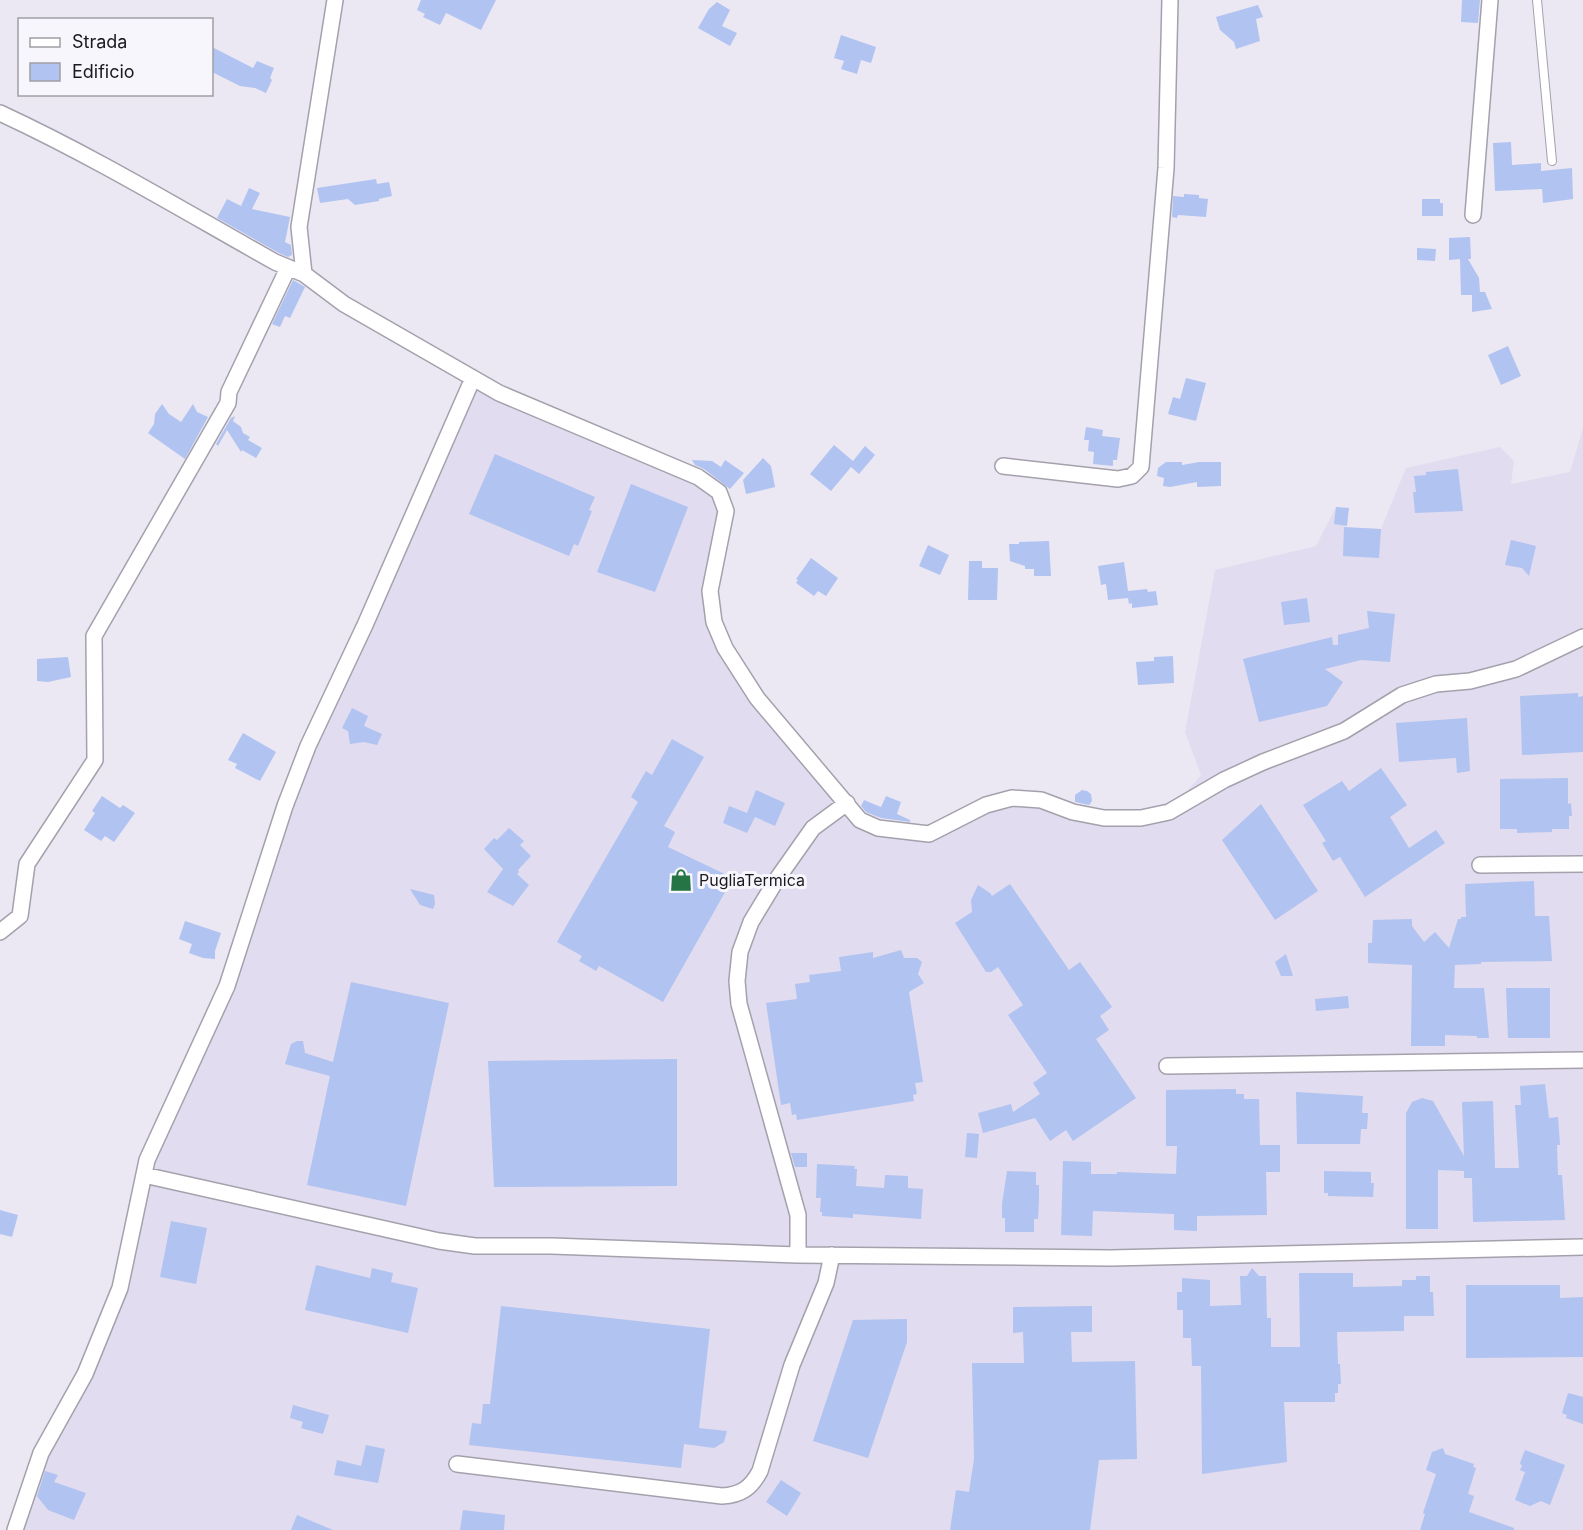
<svg xmlns="http://www.w3.org/2000/svg" width="1583" height="1530" font-family="Inter,sans-serif">
<rect width="100%" height="100%" fill="#ebe8f4"/>
<!-- built -->
<path fill="#e1dcef" d="M473,378L719,492L726,511L710,591L725,648L860,820L929,834L1012,798L1073,812H1169L1201,775L1185,732L1215,570L1316,546L1336,507L1349,508L1344,527L1381,529L1406,468L1500,447L1514,461L1511,484L1570,472L1583,428V1530H15L120,1288L147,1160L227,986L285,806Z"/>
<!-- building -->
<path fill="#b1c3f0" d="M421,0H496L481,30L446,13L440,25L423,17L425,14L417,10Z
M1462,0H1480L1478,23L1461,22Z
M717,2L730,10L722,26L737,33L730,46L698,28L709,9Z
M1258,5L1263,17L1256,19L1260,41L1236,49L1234,42L1220,30L1216,17Z
M841,35L876,47L871,63L861,60L857,74L841,69L844,61L834,58Z
M212,47L253,68L257,61L274,68L270,78L272,80L266,93L255,88L240,86L212,72Z
M1511,142L1512,165L1541,163V171L1572,168L1573,199L1543,203L1542,189L1495,191L1493,143Z
M376,179L377,184L389,182L392,196L379,199V201L355,205L348,199L320,203L317,188Z
M249,188L260,193L252,209L290,217L285,242L291,245L292,255L288,257L279,253L217,218L227,199L241,206Z
M1184,194L1199,195V198L1208,199L1206,217L1178,215L1177,218L1172,217L1173,196L1184,197Z
M1422,199H1440V203H1443V216H1422Z
M1470,237L1471,259H1468L1479,278L1480,292H1485L1492,309L1472,312V295H1461L1460,259L1449,260V238Z
M1417,248L1436,249L1435,261L1417,260Z
M293,280L305,287L290,318L285,316L280,327L272,324Z
M1508,346L1521,376L1501,385L1488,355Z
M1186,378L1206,383L1196,421L1168,414L1173,397L1180,399Z
M162,404L169,414L181,422L193,404L197,412L208,417L185,459L148,433L154,424L155,414Z
M235,416L233,421L241,427L243,433L250,437L248,440L262,448L256,458L242,450L241,452L227,430L218,446L216,444L231,418Z
M1086,427L1103,430L1102,436L1120,438L1117,460H1113V466L1093,464L1094,452L1088,451L1089,440H1084Z
M834,445L853,461L865,446L875,455L859,474L851,467L831,491L810,474Z
M495,454L595,497L589,510L592,511L578,546L574,544L569,556L469,514Z
M763,458L771,466L775,487L746,494L743,480Z
M692,460L712,461L721,467L725,460L744,473L730,489L704,469L695,465Z
M1166,462H1182V465L1199,462H1221V486L1197,487V482L1170,487L1163,486L1164,478L1157,476L1158,468Z
M1458,469L1463,511L1415,513L1413,492H1416L1414,476L1426,475V472Z
M631,484L688,507L655,592L597,572Z
M1336,507L1349,508L1347,526L1334,524Z
M1344,527L1381,529L1379,558L1343,556Z
M1511,540L1536,546L1529,576L1522,568L1505,565Z
M1049,541L1051,576H1034V569H1025V566L1010,561L1009,544H1019V542Z
M928,545L949,555L940,575L919,566Z
M811,558L838,578L826,596L818,591L814,596L796,583L798,580L796,579Z
M969,561H982V568H998L997,600H968Z
M1124,562L1128,591L1147,589L1148,592L1156,591L1158,605L1132,608V603L1129,604L1128,598L1108,600L1106,584L1101,585L1098,566Z
M1307,598L1310,622L1284,625L1281,602Z
M1367,611L1395,614L1390,662L1361,660L1325,669L1343,682L1327,706L1259,722L1243,659L1332,637L1333,645H1338V635L1369,628Z
M1173,656L1174,683L1138,685L1136,662L1154,661V657Z
M68,657L71,677L48,682L37,681V659Z
M1578,693V697L1583,696V752L1522,755L1520,696Z
M352,708L368,716L364,726L382,734L377,745L364,742L350,744L348,731L342,728Z
M1467,718L1470,771L1457,773L1456,758L1399,762L1396,723Z
M243,733L276,752L260,781L235,768L237,764L228,760Z
M672,739L704,757L664,826L675,832L668,847L733,878L663,1002L599,966L596,971L579,961L582,956L557,942L638,802L631,797L646,771L652,775Z
M1381,768L1407,805L1390,817L1409,848L1436,830L1445,843L1365,897L1340,857L1333,861L1322,843L1326,841L1303,805L1342,781L1349,791Z
M1568,778V804L1571,803L1572,816H1569V829H1552V832L1517,833V829H1500V779Z
M756,790L785,803L775,826L755,817L747,833L723,823L729,806L747,813Z
M1082,790L1087,791L1091,794L1092,801L1089,805L1075,802V795Z
M102,796L120,808L123,805L135,813L114,842L105,836L101,841L84,830L95,813L92,811Z
M886,796L901,802L897,814L910,820V822L881,818L866,812L861,806L864,800L881,807Z
M1261,804L1318,891L1275,920L1222,840Z
M509,828L524,841L520,845L531,856L518,870L519,872L517,874L529,885L513,906L487,892L503,869L484,849L494,838L497,840Z
M1534,881L1535,916H1549L1552,961L1481,962V964L1455,965L1454,988H1484L1489,1038H1477V1036L1445,1035V1046H1411L1412,965L1368,963V943H1372L1373,920L1412,919V926L1424,942L1435,932L1449,948L1458,919H1461V917H1466L1465,884Z
M1010,884L1069,970L1080,962L1112,1007L1100,1016L1109,1030L1096,1039L1136,1098L1073,1141L1066,1130L1050,1141L1035,1118L983,1133L978,1113L1011,1104L1013,1112L1040,1094L1033,1083L1047,1073L1008,1015L1023,1005L998,967L991,972H986L955,923L972,912L971,900L978,885L990,893L992,896Z
M410,889L434,895L435,904L433,909L420,905Z
M185,921L221,933L215,951V959L203,958L189,953L192,944L179,939Z
M901,950L904,958H917L922,962L918,974L924,983L909,992L923,1082L915,1083L917,1094L913,1095L914,1101L797,1120L796,1114L792,1115L790,1103L781,1105L766,1003L797,999L795,984L810,982L809,975L841,971L839,957L873,952V958Z
M1286,954L1293,976H1281L1275,962Z
M351,982L449,1003L406,1206L307,1185L330,1076L285,1064L291,1044L297,1041H303L305,1053L333,1062Z
M1506,988H1550V1038H1508Z
M1348,996L1349,1008L1316,1011L1315,999Z
M677,1059V1186L494,1187L488,1061Z
M1545,1084L1549,1118L1558,1117L1560,1145H1557L1558,1175H1562L1565,1220L1473,1222L1472,1178H1464V1171L1438,1170V1229H1406V1113L1412,1102L1422,1098L1433,1101L1464,1156L1462,1102L1493,1101L1495,1168H1519L1515,1105H1521L1520,1086Z
M1236,1089V1094H1244V1099H1259L1260,1145H1280V1172H1266L1267,1215L1197,1216V1231L1174,1230V1214L1093,1211L1092,1236L1061,1235L1063,1161L1091,1162V1174H1117V1172L1176,1174L1177,1146H1166V1090Z
M1296,1092L1363,1096L1362,1113H1368L1367,1129H1361L1360,1144H1297Z
M967,1133L979,1134L977,1158L965,1157Z
M791,1153H807V1167H795Z
M817,1164L855,1166L854,1169H857L856,1186L884,1188L885,1175L908,1176V1188L923,1189L921,1219L853,1214V1218L822,1216V1212H820L821,1198H816Z
M1007,1171L1036,1172V1185H1039V1200L1038,1219H1034V1232H1005V1218H1002V1204Z
M1324,1171L1371,1172V1183H1374L1373,1197L1328,1196V1193H1324Z
M0,1210L18,1215L12,1237L0,1234Z
M171,1221L207,1228L196,1284L160,1277Z
M316,1265L370,1278L372,1268L393,1273L391,1282L418,1288L408,1333L305,1310Z
M1252,1268L1259,1276H1266L1267,1318H1271V1347H1300L1299,1273H1353V1287L1402,1286V1280H1416V1276H1430V1292H1433L1434,1316H1404V1331L1337,1332L1338,1364H1340L1341,1384H1338V1393H1335V1402H1284L1287,1462L1202,1474L1201,1366H1192L1191,1338H1183V1310H1177V1292H1182V1278L1210,1280V1306L1241,1305L1240,1276H1247Z
M1466,1285H1560V1298L1583,1297V1357L1466,1358Z
M501,1306L710,1329L699,1428L727,1431L724,1442L714,1448L684,1444L681,1468L469,1445L472,1423L481,1424L483,1404H490Z
M1092,1306V1332H1071L1072,1362L1135,1361L1137,1459L1099,1460L1090,1530H950L956,1490L969,1492L974,1459L972,1363H1024L1023,1332L1013,1333V1307Z
M907,1319V1342L868,1458L813,1441L853,1320Z
M1568,1393L1583,1397V1424L1566,1418L1567,1415L1562,1413Z
M293,1405L329,1415L323,1434L301,1428L303,1422L290,1418Z
M366,1445L385,1449L378,1483L334,1475L337,1460L361,1466Z
M1443,1448L1445,1454L1474,1464L1473,1467L1476,1468L1468,1494L1474,1496L1469,1512L1514,1528V1530H1420L1425,1514L1423,1513L1436,1474L1426,1470L1432,1452Z
M1525,1450L1565,1465L1550,1505L1541,1501L1530,1506L1515,1500L1525,1472L1520,1470L1522,1466L1520,1463Z
M45,1471L58,1475L54,1482L86,1493L74,1520L48,1510L37,1496Z
M781,1480L801,1493L787,1516L766,1502Z
M463,1510L505,1515L504,1530H460Z
M297,1515L333,1530H291Z"/>
<g fill="none" stroke-linecap="round" stroke-linejoin="round">
<!-- lane casing -->
<g stroke="#a4a1ac" stroke-width="10">
<path id="lane" d="M1537,0L1552,161"/>
</g>
<!-- street casing -->
<g stroke="#a4a1ac" stroke-width="18">
<path id="street" d="M0,113C95,157 184,211 275,262L304,274L344,304L499,393L698,477L719,492L726,511L710,591L714,622L725,648L757,698L860,820L878,828L929,834L986,805L1012,798L1041,800L1073,812L1104,818H1141L1169,812L1224,780L1263,762L1344,731L1402,695L1436,684L1470,681L1516,669L1583,637
M1473,215L1490,0
M304,274L299,227L335,0
M1003,466L1118,479L1132,476L1141,467L1166,168L1170,0
M1480,865L1583,864
M0,932L20,916L27,864L95,760L94,636L228,403L229,392L288,268
M1167,1066L1583,1060
M144,1175L439,1241L475,1246H552L798,1255L1111,1258L1583,1247
M798,1255V1215L739,1004L737,981L740,952L751,922L777,879L813,828L847,803
M457,1464L722,1496C741,1495 751,1488 760,1471L792,1365L826,1283L832,1255
M15,1530L41,1453L85,1374L120,1288L147,1160L227,986L285,806L308,746L365,625L473,378"/>
</g>
<!-- lane -->
<use href="#lane" stroke="#fff" stroke-width="8"/>
<!-- street -->
<use href="#street" stroke="#fff" stroke-width="15"/>
</g>
<!-- icons -->
<defs>
<g id="shop-bare" transform="scale(1.8)"><path d="M-5-2.5h2.3a2.7 3.5 0 0 1 5.4 0H5L5.5 6h-11ZM-1.5-2.5h3a1.5 2.3 0 0 0-3 0Z" fill="#247445" stroke="#f8f6fd" stroke-width="2.5" paint-order="stroke"/></g>
</defs>
<g fill-rule="evenodd">
<use href="#shop-bare" x="681" y="880"/>
</g>
<g text-anchor="middle" stroke-width="6" stroke-linejoin="round" paint-order="stroke">
<!-- poi labels -->
<g font-size="16" fill="#1a191d" stroke="#f8f6fd" text-anchor="start">
<text x="699" y="886">PugliaTermica</text>
</g>
</g>
<!-- legend -->
<rect x="18" y="18" width="195" height="78" fill="#f8f6fd" stroke="#9f9ea3" stroke-width="1.5"/>
<rect x="30" y="38" width="30" height="9" fill="#ffffff" stroke="#9f9ea3" stroke-width="1.5"/>
<text x="72" y="48" font-size="18" fill="#1a191d">Strada</text>
<rect x="30" y="63" width="30" height="18" fill="#b1c3f0" stroke="#9f9ea3" stroke-width="1.5"/>
<text x="72" y="78" font-size="18" fill="#1a191d">Edificio</text>
</svg>
